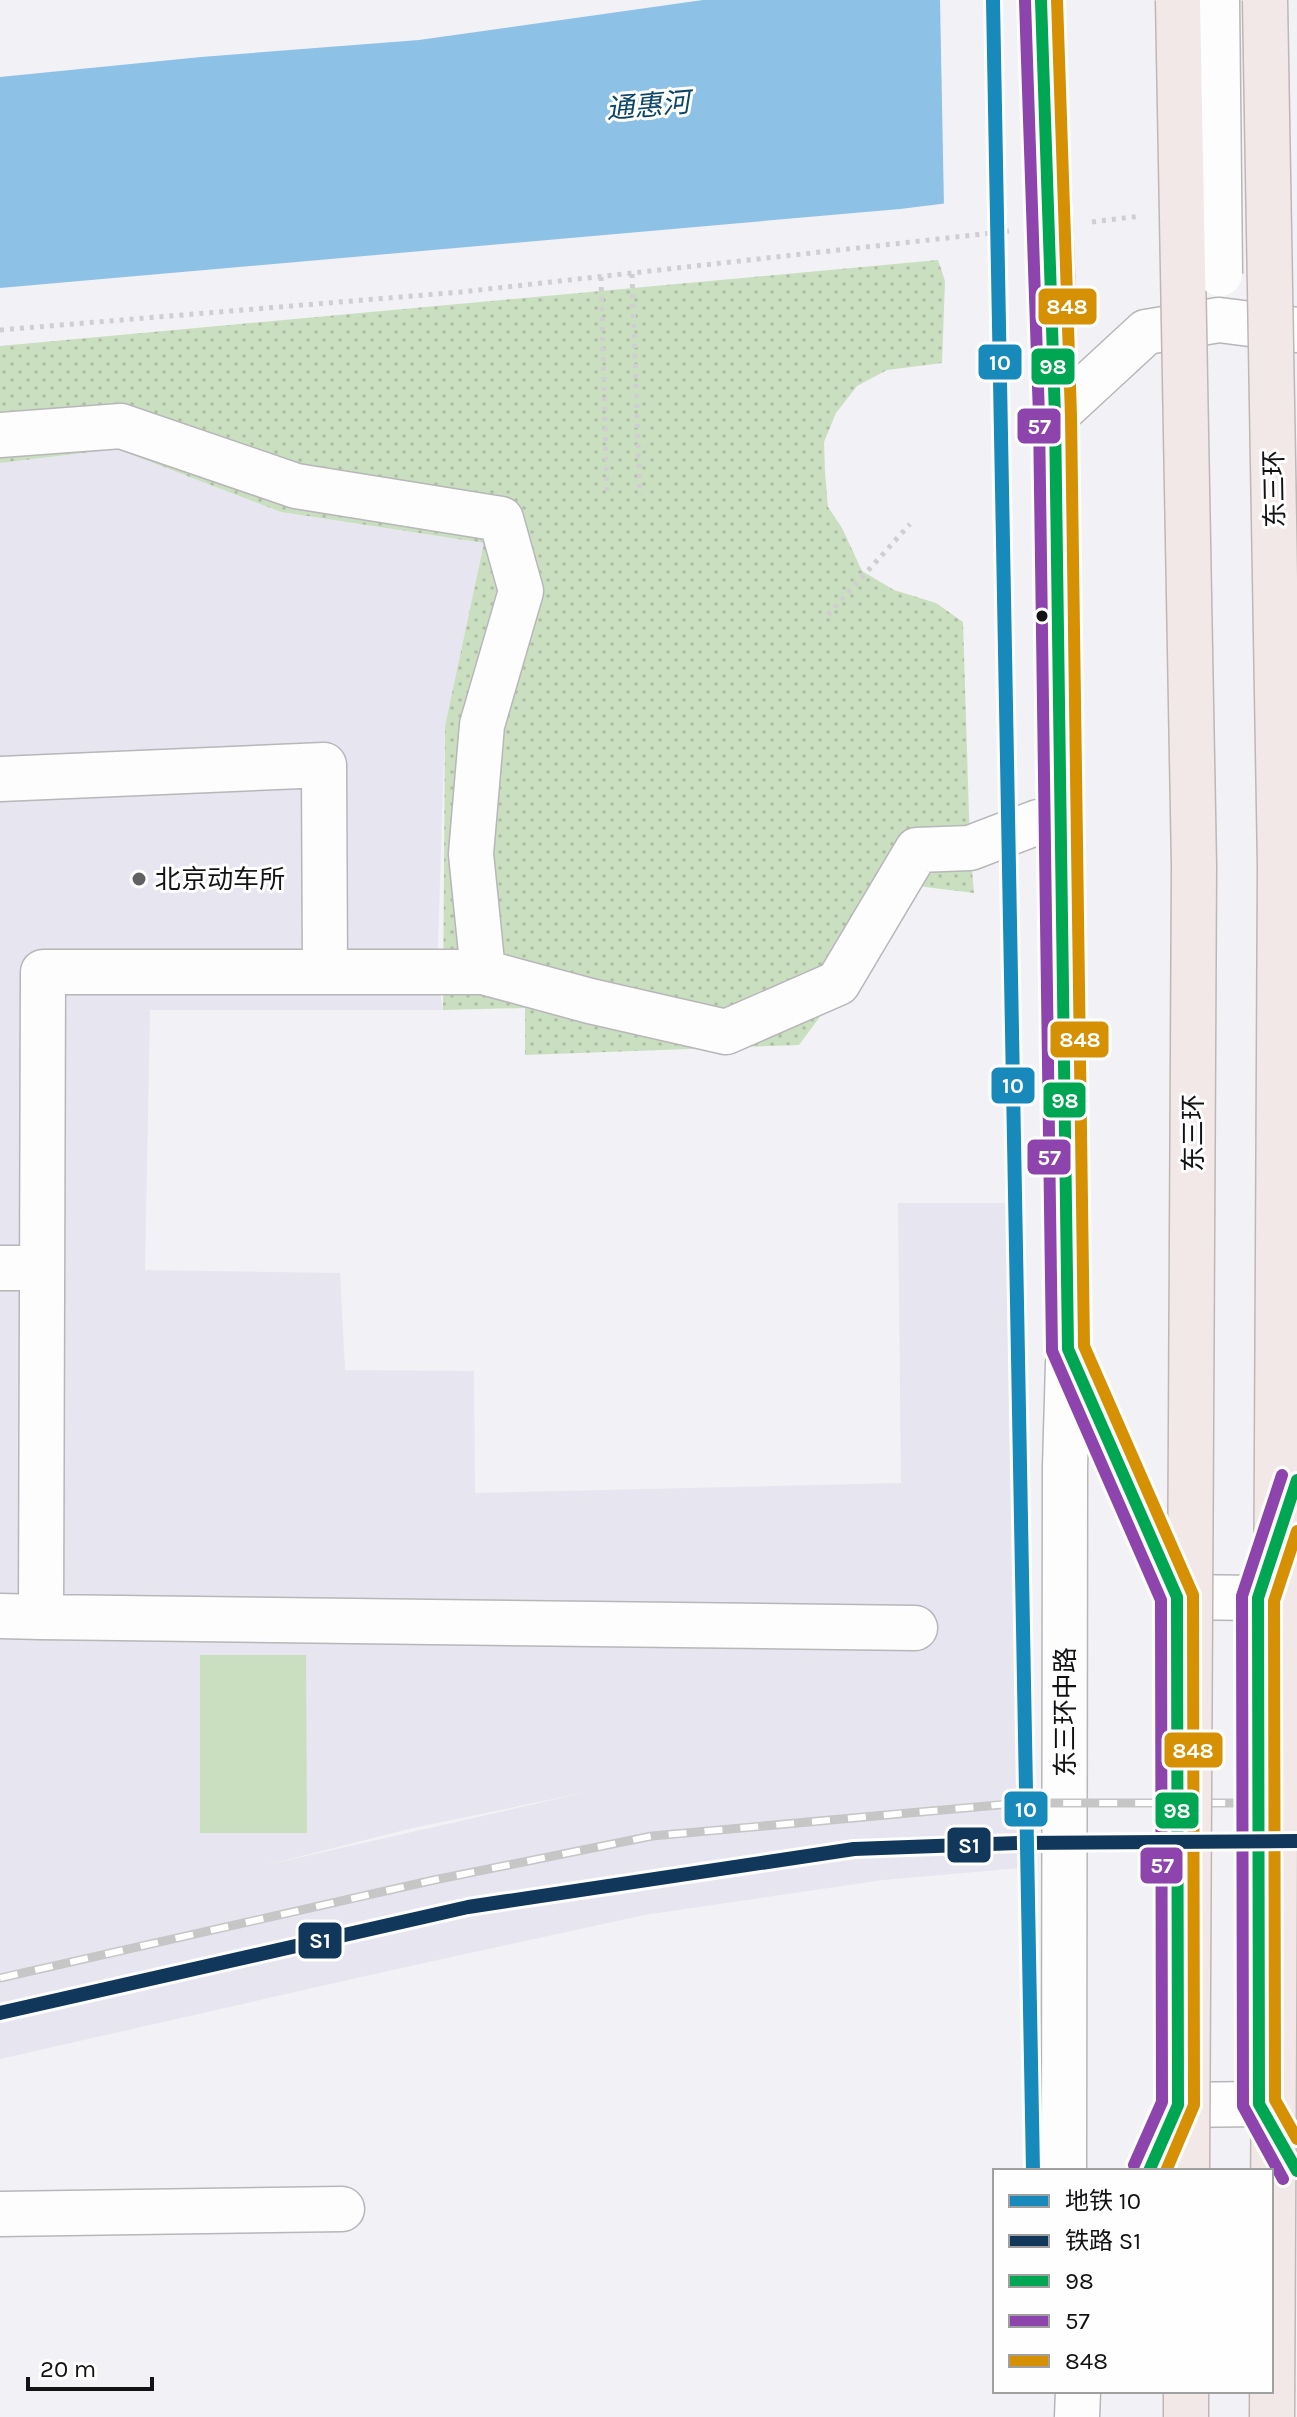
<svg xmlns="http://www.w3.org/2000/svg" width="1297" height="2417" font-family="Karla,'Noto Sans SC',sans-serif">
<defs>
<pattern id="park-dots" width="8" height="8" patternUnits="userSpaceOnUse" patternTransform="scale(2)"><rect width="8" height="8" fill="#cadfc0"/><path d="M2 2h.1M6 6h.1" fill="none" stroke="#adbea4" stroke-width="1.8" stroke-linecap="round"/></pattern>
</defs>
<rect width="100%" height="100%" fill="#f2f1f5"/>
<!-- built -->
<path fill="#e7e5ef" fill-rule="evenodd" d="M117,449L281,512L484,543L445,726L437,972L443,1010H150L145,1270L340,1273L345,1370L474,1371L475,1493L901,1483L898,1203H1011L1022,1736L1021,1868L883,1880L644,1915L379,1973L0,2059V463ZM592,1791L271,1864H270L413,1828Z"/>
<!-- park -->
<path fill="url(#park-dots)" d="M938,260L945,281L942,363L887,370L857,386L836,413L824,442L825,472L828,507L842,528L862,571L894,590L936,603L963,622L970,848L974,893L917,886L799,1045L525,1055V1008L443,1010L445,726L484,543L281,512L117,449L0,463V346Z"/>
<!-- pitch -->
<path fill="#cadfc0" d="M200,1655H306L307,1833H200Z"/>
<!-- water -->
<path fill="#8ec1e6" d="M703,0H1297V160L900,209L0,288V77L201,57L419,40Z"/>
<!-- pier -->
<path fill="#f2f1f5" d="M940,0H1297V164L944,208Z"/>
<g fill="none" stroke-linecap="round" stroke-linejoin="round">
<!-- minor casing -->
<g stroke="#b7b6b9" stroke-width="47">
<path id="minor" d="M1052,278L1068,1349L1177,1597V1634
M1055,416L1146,332L1219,320L1297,330
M0,435L121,426L296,486L501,519L521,591L482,725L471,854L483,972L590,1001L726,1032L838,983L917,850L970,848L1038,822
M0,779L324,765L325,972
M483,972H43L41,1617L915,1628
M0,1268H41
M1177,1597L1258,1598
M0,1616L41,1617
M1178,2105L1259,2104
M1064,2171L1065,1467L1068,1363
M1149,2171L1178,2105V2075
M0,2214L342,2209
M1077,2417L1078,2391"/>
</g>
<!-- highway casing -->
<g stroke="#bfb6b6" stroke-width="47">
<path id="highway" d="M1186,2417V2391"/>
</g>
<!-- path -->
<path stroke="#cfcfd1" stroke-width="5" stroke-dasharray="4 6" stroke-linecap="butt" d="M1092,222L1141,216
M632,274L640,495
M601,277L607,495
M0,330L461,292L1010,231
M828,615L910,524"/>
<!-- minor -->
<use href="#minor" stroke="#fdfdfe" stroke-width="44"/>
<!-- highway -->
<use href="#highway" stroke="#f1e8e7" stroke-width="44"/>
<!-- rail casing -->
<g stroke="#c6c6c6" stroke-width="9">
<path id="rail" d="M0,1978L434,1880L652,1836L1020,1803H1297"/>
</g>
<!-- rail -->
<use href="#rail" stroke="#fefefe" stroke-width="6" stroke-dasharray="18" stroke-linecap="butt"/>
<!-- minor-bridge casing -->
<g stroke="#b7b6b9" stroke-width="47" stroke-linecap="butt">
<path id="minor-bridge" d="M1041,0L1052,278
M1217,0L1220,274"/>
</g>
<!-- highway-bridge casing -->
<g stroke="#bfb6b6" stroke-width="47" stroke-linecap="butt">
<path id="highway-bridge" d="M1178,0L1194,866L1187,2171
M1265,0L1280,866L1272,2417"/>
</g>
<!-- minor-bridge -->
<use href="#minor-bridge" stroke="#fdfdfe" stroke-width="44"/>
<!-- highway-bridge -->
<use href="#highway-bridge" stroke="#f1e8e7" stroke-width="44"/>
<!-- bus-1 casing -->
<g stroke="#fefefe" stroke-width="18">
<path id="bus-1" d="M1041,0L1055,416L1068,1349L1177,1597L1178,2105L1149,2171
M1297,1480L1258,1598L1259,2104L1297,2171"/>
</g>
<!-- bus-2 casing -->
<g stroke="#fefefe" stroke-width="18">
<path id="bus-2" d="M1025,1L1039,416L1052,1351L1161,1600L1162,2102L1134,2165
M1282,1475L1242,1596L1243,2106L1283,2179"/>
</g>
<!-- bus-3 casing -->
<g stroke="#fefefe" stroke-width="18">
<path id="bus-3" d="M1057,0L1071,416L1084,1346L1193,1595L1194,2105L1166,2171
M1297,1531L1274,1601L1275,2100L1297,2139"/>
</g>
<!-- bus-1 -->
<use href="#bus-1" stroke="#00a651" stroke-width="12"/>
<!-- bus-2 -->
<use href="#bus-2" stroke="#8e44ad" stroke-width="12"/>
<!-- bus-3 -->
<use href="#bus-3" stroke="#d59003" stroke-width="12"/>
<!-- rail-1 casing -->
<g stroke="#fefefe" stroke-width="20">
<path id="rail-1" d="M0,2013L468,1907L854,1849L1018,1843L1297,1841"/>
</g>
<!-- rail-1 -->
<use href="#rail-1" stroke="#11385b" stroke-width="14"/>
<!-- metro-1 casing -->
<g stroke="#fefefe" stroke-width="20">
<path id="metro-1" d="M993,0L1033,2171"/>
</g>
<!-- metro-1 -->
<use href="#metro-1" stroke="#178abb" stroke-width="14"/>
</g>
<!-- markers -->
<circle fill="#131215" stroke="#fefefe" stroke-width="3" cx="1042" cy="616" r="7"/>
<circle fill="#616063" stroke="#fefefe" stroke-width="3" cx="139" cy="879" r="8"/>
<g text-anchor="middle" stroke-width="6" stroke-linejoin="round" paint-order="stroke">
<!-- street labels -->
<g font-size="26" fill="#131215" stroke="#fefefe">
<text transform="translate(1274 489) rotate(-91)" y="9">东三环</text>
<text transform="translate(1193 1133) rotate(-90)" y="9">东三环</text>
<text transform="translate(1065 1712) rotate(-90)" y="9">东三环中路</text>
</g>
<!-- poi labels -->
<g font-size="26" fill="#131215" stroke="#fefefe" text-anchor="start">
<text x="155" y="888">北京动车所</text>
</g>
<!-- water labels -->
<g font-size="28" font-style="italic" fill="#0b4668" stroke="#fefefe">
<text transform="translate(648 105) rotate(-5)" y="10">通惠河</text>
</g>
</g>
<g stroke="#fefefe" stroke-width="3">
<rect x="1037" y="287" width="61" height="39" rx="8" fill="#d59003"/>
<rect x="977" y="343" width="46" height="38" rx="8" fill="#178abb"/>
<rect x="1030" y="347" width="46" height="39" rx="8" fill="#00a651"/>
<rect x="1016" y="407" width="46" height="38" rx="8" fill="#8e44ad"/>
<rect x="1049" y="1020" width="61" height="39" rx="8" fill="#d59003"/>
<rect x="990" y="1066" width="46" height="39" rx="8" fill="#178abb"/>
<rect x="1042" y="1081" width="45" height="38" rx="8" fill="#00a651"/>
<rect x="1026" y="1138" width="46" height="38" rx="8" fill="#8e44ad"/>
<rect x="1163" y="1731" width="61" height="38" rx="8" fill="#d59003"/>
<rect x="1003" y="1790" width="46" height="38" rx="8" fill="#178abb"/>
<rect x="1154" y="1791" width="46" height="39" rx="8" fill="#00a651"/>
<rect x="946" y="1826" width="46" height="38" rx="8" fill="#11385b"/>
<rect x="1139" y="1846" width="45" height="39" rx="8" fill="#8e44ad"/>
<rect x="297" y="1921" width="46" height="39" rx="8" fill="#11385b"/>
</g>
<g font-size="22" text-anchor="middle" font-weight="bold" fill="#fff">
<text x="1067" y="314">848</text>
<text x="1000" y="370">10</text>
<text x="1053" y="374">98</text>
<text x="1039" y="434">57</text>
<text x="1080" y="1047">848</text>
<text x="1013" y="1093">10</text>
<text x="1065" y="1108">98</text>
<text x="1049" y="1165">57</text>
<text x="1193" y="1758">848</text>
<text x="1026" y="1817">10</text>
<text x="1177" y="1818">98</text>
<text x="969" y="1853">S1</text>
<text x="1162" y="1873">57</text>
<text x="320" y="1948">S1</text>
</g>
<!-- legend -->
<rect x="993" y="2169" width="280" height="224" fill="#fefefe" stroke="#a0a0a1" stroke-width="2"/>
<rect x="1009" y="2195" width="40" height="12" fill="#178abb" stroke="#a0a0a1" stroke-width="2"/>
<text x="1065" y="2209" font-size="24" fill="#131215">地铁 10</text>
<rect x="1009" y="2235" width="40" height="12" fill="#11385b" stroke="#a0a0a1" stroke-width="2"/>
<text x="1065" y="2249" font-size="24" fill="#131215">铁路 S1</text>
<rect x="1009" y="2275" width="40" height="12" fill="#00a651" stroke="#a0a0a1" stroke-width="2"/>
<text x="1065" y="2289" font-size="24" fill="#131215">98</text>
<rect x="1009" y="2315" width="40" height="12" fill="#8e44ad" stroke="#a0a0a1" stroke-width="2"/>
<text x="1065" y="2329" font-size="24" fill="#131215">57</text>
<rect x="1009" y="2355" width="40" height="12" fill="#d59003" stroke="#a0a0a1" stroke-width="2"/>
<text x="1065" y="2369" font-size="24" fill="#131215">848</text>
<!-- scale -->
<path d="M28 2377v12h124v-12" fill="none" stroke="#131215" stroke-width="4"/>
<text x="40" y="2377" font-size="24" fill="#131215" stroke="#fefefe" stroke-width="6" paint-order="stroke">20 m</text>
</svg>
